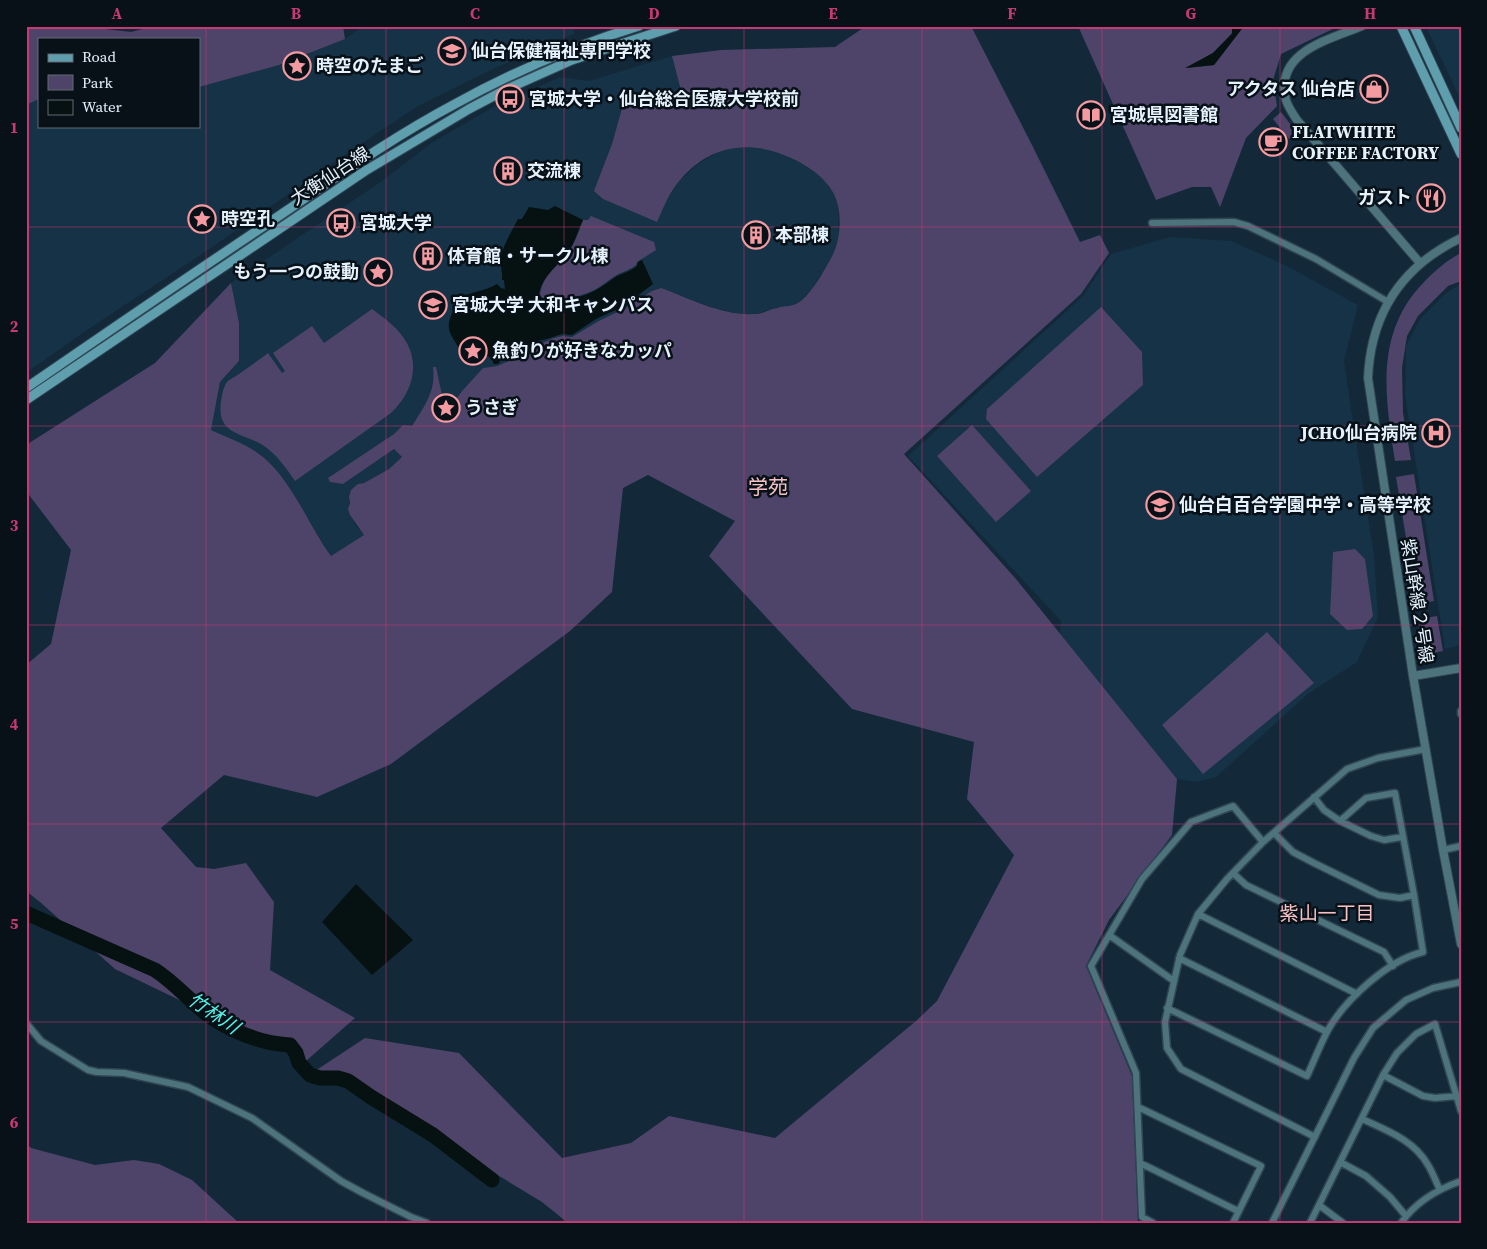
<svg xmlns="http://www.w3.org/2000/svg" width="1487" height="1249" font-family="'Source Serif 4','Noto Sans JP',serif">
<rect width="100%" height="100%" fill="#132939"/>
<!-- built -->
<path fill="#153247" d="M363,26H571L574,29V34L495,68L418,106L343,156L205,252L84,332L26,373V105L39,99V126H199V87L279,65L345,39Z
M1427,26H1461V100L1427,29Z
M672,56L682,96L622,108L612,144L603,199L610,201L667,200L679,181L698,164L720,151L732,148L746,146L777,151L803,164L814,171L826,182L834,194L838,206L839,234L834,253L813,288L801,300L791,307H778L757,314H740L717,309L660,288L625,308L597,322L572,337L562,336L554,338L533,347L528,353L497,366L483,368L462,391L446,414L439,407L442,395L434,375L429,400L412,426L403,425L343,484L394,449L402,457L389,469L364,483L358,484L349,497L350,503L348,509L356,526L365,535L331,556L278,473L262,456L242,445L211,430L220,382L239,361V323L231,283L382,181L431,143L497,105L502,103L503,104L531,91V90L560,77L589,81Z
M1170,237L1231,241L1287,266L1358,305L1344,361L1354,429L1374,555L1378,617L1357,662L1309,693L1216,777L1196,782L1177,779L1059,645L1061,621L908,456L1083,296L1111,254Z
M1461,284V645L1445,649L1405,395L1406,346L1420,319L1446,293Z"/>
<!-- green -->
<path fill="#4e4469" d="M26,26H104L105,29L131,32L154,26H343L345,39L279,65L199,87V39H39V99L26,105Z
M866,26H963L972,28L1031,143L1080,242L1100,235L1109,253L1081,294L904,454L1016,579L1177,779L1172,835L1109,920L1086,966L1132,1076L1138,1223H568L542,1202L415,1125L315,1071L365,1038L459,1053L562,1158L631,1143L669,1116L775,1138L916,1021L937,1001L1014,855L967,799L974,742L852,709L709,556L735,521L648,475L623,488L612,592L570,631L391,764L317,797L224,775L161,828L196,867L214,869L246,863L274,902L270,970L355,1018L306,1061L115,969L40,902L26,891V665L51,644L71,550L26,491V445L155,363L231,283L239,323V361L220,382L211,430C228,438 249,445 263,457C292,481 309,526 331,556L364,535L350,515L348,509L350,503L349,497L351,490L358,484L364,483L389,469L402,457L394,449L343,484L330,482L328,478L394,434L403,425L412,426C424,407 436,392 433,367H436L442,395L439,407L446,414L462,391L483,368L497,366L528,353L533,347L554,338L562,336L572,337L597,322L625,308L652,291L661,288C691,299 723,316 755,314C763,314 770,309 777,308C787,305 792,308 802,300C814,289 822,274 830,260C841,242 843,213 834,194C824,176 808,166 791,158C746,137 703,147 674,188C667,198 662,211 657,222L603,199L594,191L612,144L622,108L682,95L672,56L721,50L835,47Z
M1078,26H1232V33L1213,53L1187,68L1214,65L1244,26H1339L1281,54L1273,80L1277,106L1246,138L1220,207L1211,187H1192L1156,200Z
M1281,112L1294,129L1296,132L1289,139L1273,119Z
M591,216L654,242L656,250L637,262L636,265C630,270 622,272 615,276C607,281 601,287 592,291C583,296 557,301 546,300C542,299 542,298 540,295C542,274 562,263 572,246C577,238 580,228 583,220H588Z
M1461,253V281L1448,286L1418,316L1407,336L1402,368L1403,413L1411,460L1395,461C1385,397 1374,332 1425,281C1436,270 1447,260 1461,253Z
M1101,307L1142,352L1143,385L1037,477L986,419L987,409Z
M372,309C378,314 385,318 391,324C422,350 419,386 391,413L295,481C287,469 277,455 264,446C244,432 216,436 221,401C222,396 223,387 227,382C229,380 234,377 236,376C247,368 258,361 268,353L282,373L285,371L273,353L312,326L324,343Z
M972,425L1031,491L996,522L937,456Z
M1414,474L1434,601L1417,604L1396,477Z
M1355,549L1365,559L1373,616L1362,629L1347,630L1330,614L1333,552Z
M1437,616L1443,651L1427,654L1420,619Z
M1267,632L1314,683L1203,774L1162,725Z
M26,1143L31,1148L95,1165L134,1160L159,1164L192,1180L239,1223H26Z"/>
<!-- water -->
<path fill="#051211" d="M1232,26H1244L1214,65L1185,68L1213,53L1232,34Z
M555,206L583,220C579,228 576,238 572,246C562,264 542,274 539,295C547,306 584,297 594,291C602,287 609,281 617,276C624,273 631,271 637,266L638,262L642,260L653,284L624,306L596,319L572,335L562,334L547,339L537,341L520,354L509,356L501,360L498,364H494L491,358L483,353L465,360C463,357 462,354 460,350C451,334 444,330 453,311C455,307 457,302 462,298C472,291 486,291 497,284L501,288L505,289L504,280H502C503,273 500,267 501,260C502,246 512,231 518,219H522L529,207L548,210Z
M356,884L413,940L372,975L322,922Z"/>
<g fill="none" stroke-linecap="round" stroke-linejoin="round">
<!-- river -->
<path stroke="#051211" stroke-width="15" d="M26,913L155,970C175,983 190,1001 208,1015C225,1027 247,1037 268,1042C275,1044 283,1044 290,1045L296,1053L299,1063L310,1075L320,1078H338L348,1081L371,1097L433,1135L492,1180"/>
<!-- minor casing -->
<g stroke="#304554" stroke-width="9">
<path id="minor" d="M1152,223L1234,222L1248,226L1316,259L1388,302
M1461,711V714
M1314,797L1324,810L1340,821L1371,836L1384,840L1402,837
M1274,833L1293,852L1314,863L1379,895L1400,898L1414,895
M1443,850L1461,846
M1233,873L1246,885L1384,952L1393,966
M1198,914L1357,994
M1109,935L1174,981
M1179,958L1327,1032
M1167,1008L1307,1076C1314,1061 1320,1045 1328,1030C1345,1000 1388,960 1423,952L1414,895L1395,793L1366,798L1340,821
M26,1023L41,1041L88,1070L97,1072L124,1073L188,1087L252,1118L341,1181L363,1193L411,1217L427,1223
M1383,1075L1423,1096L1435,1098L1457,1096
M1138,1107L1261,1166L1233,1223
M1362,1119C1386,1130 1414,1140 1428,1165C1433,1173 1436,1182 1440,1190
M1315,1137L1181,1069L1167,1048L1165,1022L1180,955L1198,914L1227,879L1263,842L1347,769L1378,758L1426,749
M1340,1162L1366,1176L1390,1197L1406,1216
M1140,1163L1238,1211
M1319,1205L1343,1223
M1153,1223L1142,1217L1136,1073L1091,966L1142,879L1191,822L1233,806L1263,842
M1272,1223L1354,1058L1373,1028L1406,1000L1433,988L1461,982
M1310,1223L1383,1075L1397,1053L1416,1034L1435,1024L1461,1111
M1401,1223C1415,1203 1438,1189 1461,1181"/>
</g>
<!-- tertiary casing -->
<g stroke="#304554" stroke-width="10">
<path id="tertiary" d="M1362,26C1328,40 1274,52 1286,100C1288,107 1293,114 1297,120L1420,263
M1461,238C1402,266 1371,313 1368,378L1413,676L1443,850L1461,944
M1413,676L1461,668"/>
</g>
<!-- secondary casing -->
<g stroke="#304554" stroke-width="11">
<path id="secondary" d="M1401,26L1461,154
M1414,26L1461,128
M26,388C106,333 186,278 267,224C328,183 389,139 455,104C513,72 576,45 639,26
M26,400L365,171L469,109L507,89L572,60L676,26"/>
</g>
<!-- minor -->
<use href="#minor" stroke="#4d737c" stroke-width="6"/>
<!-- tertiary -->
<use href="#tertiary" stroke="#4d737c" stroke-width="8"/>
<!-- secondary -->
<use href="#secondary" stroke="#5f9ead" stroke-width="9"/>
</g>
<!-- grid -->
<path fill="none" stroke="#c73973" stroke-width="1" stroke-opacity="0.55" d="M206,26V1223M386,26V1223M564,26V1223M744,26V1223M922,26V1223M1102,26V1223M1280,26V1223M26,227H1461M26,426H1461M26,625H1461M26,824H1461M26,1022H1461"/>
<!-- icons -->
<defs>
<g id="university-ring" transform="scale(1.4375)"><circle r="9.5" fill="#081118" stroke="#f49aa1" stroke-width="1.5"/><path d="M0-5L7-2L0 1L-7-2ZM-4 1L0 2.5L4 1V4Q0 6-4 4Z" fill="#f49aa1"/></g>
<g id="sight-ring" transform="scale(1.4375)"><circle r="9.5" fill="#081118" stroke="#f49aa1" stroke-width="1.5"/><path d="M0-6L1.8-2.2L6-1.7L2.9 1.2L3.7 5.4L0 3.3L-3.7 5.4L-2.9 1.2L-6-1.7L-1.8-2.2Z" fill="#f49aa1"/></g>
<g id="shop-ring" transform="scale(1.4375)"><circle r="9.5" fill="#081118" stroke="#f49aa1" stroke-width="1.5"/><path d="M-5-2.5h2.3a2.7 3.5 0 0 1 5.4 0H5L5.5 6h-11ZM-1.5-2.5h3a1.5 2.3 0 0 0-3 0Z" fill="#f49aa1"/></g>
<g id="bus-ring" transform="scale(1.4375)"><circle r="9.5" fill="#081118" stroke="#f49aa1" stroke-width="1.5"/><path d="M-5-6H5V4H4V6H2V4H-2V6H-4V4H-5ZM-3.5-4V0h7V-4ZM-3.5 1.2v1.5H-2V1.2ZM2 1.2v1.5H3.5V1.2Z" fill="#f49aa1"/></g>
<g id="library-ring" transform="scale(1.4375)"><circle r="9.5" fill="#081118" stroke="#f49aa1" stroke-width="1.5"/><path d="M-6-4Q-3-5.5-.7-3.5V5Q-3 3-6 4ZM6-4Q3-5.5 .7-3.5V5Q3 3 6 4Z" fill="#f49aa1"/></g>
<g id="cafe-ring" transform="scale(1.4375)"><circle r="9.5" fill="#081118" stroke="#f49aa1" stroke-width="1.5"/><path d="M-5.5-4.5H6V0H3Q3 3.5 0 3.5H-2.5Q-5.5 3.5-5.5 0ZM3-3.2v2h1.7v-2ZM-6 4.5H4V6H-6Z" fill="#f49aa1"/></g>
<g id="building-ring" transform="scale(1.4375)"><circle r="9.5" fill="#081118" stroke="#f49aa1" stroke-width="1.5"/><path d="M-4-6H4V6H1V3H-1V6H-4ZM-2.5-4.3h1.7v1.8h-1.7ZM.8-4.3h1.7v1.8H.8ZM-2.5-1h1.7V.8h-1.7ZM.8-1h1.7V.8H.8Z" fill="#f49aa1"/></g>
<g id="restaurant-ring" transform="scale(1.4375)"><circle r="9.5" fill="#081118" stroke="#f49aa1" stroke-width="1.5"/><path d="M-5-6h1v4h1v-4h1v4h1v-4h1v5L-1.5 .5V6h-2V.5L-5-1ZM5-6V6H3V1.5H1.5Q1.5-4 5-6Z" fill="#f49aa1"/></g>
<g id="hospital-ring" transform="scale(1.4375)"><circle r="9.5" fill="#081118" stroke="#f49aa1" stroke-width="1.5"/><path d="M-5-5h3v3.5h4V-5h3V5h-3V1.5h-4V5h-3Z" fill="#f49aa1"/></g>
<g id="school-ring" transform="scale(1.4375)"><circle r="9.5" fill="#081118" stroke="#f49aa1" stroke-width="1.5"/><path d="M0-5L7-2L0 1L-7-2ZM-4 1L0 2.5L4 1V4Q0 6-4 4Z" fill="#f49aa1"/></g>
</defs>
<g fill-rule="evenodd">
<use href="#university-ring" x="452" y="51"/>
<use href="#sight-ring" x="297" y="66"/>
<use href="#shop-ring" x="1374" y="89"/>
<use href="#bus-ring" x="510" y="99"/>
<use href="#library-ring" x="1091" y="115"/>
<use href="#cafe-ring" x="1273" y="142"/>
<use href="#building-ring" x="508" y="171"/>
<use href="#restaurant-ring" x="1431" y="198"/>
<use href="#sight-ring" x="202" y="219"/>
<use href="#bus-ring" x="341" y="223"/>
<use href="#building-ring" x="756" y="235"/>
<use href="#building-ring" x="428" y="256"/>
<use href="#sight-ring" x="378" y="272"/>
<use href="#university-ring" x="433" y="305"/>
<use href="#sight-ring" x="473" y="351"/>
<use href="#sight-ring" x="446" y="408"/>
<use href="#hospital-ring" x="1436" y="433"/>
<use href="#school-ring" x="1160" y="505"/>
</g>
<g text-anchor="middle" stroke-width="5" stroke-linejoin="round" paint-order="stroke">
<!-- poi labels -->
<g font-size="18" font-weight="bold" fill="#e5f2fd" stroke="#081118" text-anchor="start">
<text x="471" y="57">仙台保健福祉専門学校</text>
<text x="316" y="72">時空のたまご</text>
<text x="1355" y="95" text-anchor="end">アクタス 仙台店</text>
<text x="529" y="105">宮城大学・仙台総合医療大学校前</text>
<text x="1110" y="121">宮城県図書館</text>
<text x="1292" y="138">FLATWHITE<tspan x="1292" dy="21">COFFEE FACTORY</tspan></text>
<text x="527" y="177">交流棟</text>
<text x="1412" y="204" text-anchor="end">ガスト</text>
<text x="221" y="225">時空孔</text>
<text x="360" y="229">宮城大学</text>
<text x="775" y="241">本部棟</text>
<text x="447" y="262">体育館・サークル棟</text>
<text x="359" y="278" text-anchor="end">もう一つの鼓動</text>
<text x="452" y="311">宮城大学 大和キャンパス</text>
<text x="492" y="357">魚釣りが好きなカッパ</text>
<text x="465" y="414">うさぎ</text>
<text x="1417" y="439" text-anchor="end">JCHO仙台病院</text>
<text x="1179" y="511">仙台白百合学園中学・高等学校</text>
</g>
<!-- street labels -->
<g font-size="18" fill="#e5f2fd" stroke="#081118">
<text transform="translate(330 176) rotate(-33)" y="6">大衡仙台線</text>
<text transform="translate(1417 601) rotate(81)" y="6">紫山幹線２号線</text>
</g>
<!-- neighbourhood labels -->
<g font-size="19" fill="#f5c1c4" stroke="#081118">
<text x="1327" y="920">紫山一丁目</text>
</g>
<!-- water labels -->
<g font-size="19" font-style="italic" fill="#54f1e6" stroke="#081118">
<text transform="translate(214 1013) rotate(34)" y="7">竹林川</text>
</g>
<!-- quarter labels -->
<g font-size="20" fill="#f5c1c4" stroke="#081118">
<text x="768" y="494">学苑</text>
</g>
</g>
<!-- border -->
<rect width="1487" height="1249" fill="none" stroke="#081118" stroke-width="55"/>
<!-- legend -->
<rect x="38" y="38" width="162" height="90" fill="#081118" stroke="#606b74"/>
<rect x="48" y="54" width="25" height="8" fill="#5f9ead" stroke="#606b74"/>
<text x="82" y="62" font-size="15" fill="#e5f2fd">Road</text>
<rect x="48" y="75" width="25" height="15" fill="#4e4469" stroke="#606b74"/>
<text x="82" y="88" font-size="15" fill="#e5f2fd">Park</text>
<rect x="48" y="100" width="25" height="15" fill="#051211" stroke="#606b74"/>
<text x="82" y="112" font-size="15" fill="#e5f2fd">Water</text>
<rect x="28" y="28" width="1432" height="1194" fill="none" stroke="#c73973" stroke-width="2"/>
<g font-size="16" text-anchor="middle" font-weight="bold" fill="#c73973">
<text x="117" y="19">A</text>
<text x="296" y="19">B</text>
<text x="475" y="19">C</text>
<text x="654" y="19">D</text>
<text x="833" y="19">E</text>
<text x="1012" y="19">F</text>
<text x="1191" y="19">G</text>
<text x="1370" y="19">H</text>
<text x="14" y="133">1</text>
<text x="14" y="332">2</text>
<text x="14" y="531">3</text>
<text x="14" y="730">4</text>
<text x="14" y="929">5</text>
<text x="14" y="1128">6</text>
</g>
</svg>
